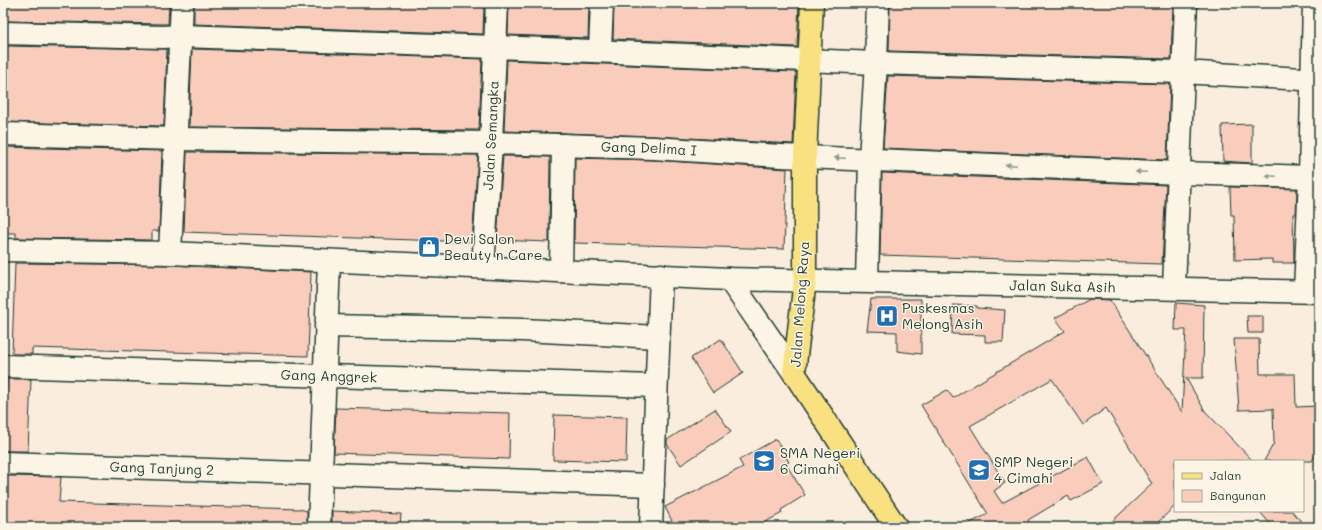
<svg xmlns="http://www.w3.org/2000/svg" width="1322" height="530" font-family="Mali,sans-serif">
<rect width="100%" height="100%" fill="#fbeddd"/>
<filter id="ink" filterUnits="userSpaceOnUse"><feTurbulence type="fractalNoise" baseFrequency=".025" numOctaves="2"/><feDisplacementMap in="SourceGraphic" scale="8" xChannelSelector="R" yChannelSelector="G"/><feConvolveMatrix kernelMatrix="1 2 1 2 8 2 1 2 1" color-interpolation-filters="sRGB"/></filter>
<g filter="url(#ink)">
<!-- building -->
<path fill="#f9ccbc" stroke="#1f3d34" d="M3,3H169L168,24L3,21Z
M194,3H484L483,34L194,24Z
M509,3H589L588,38L508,35Z
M614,3H799L797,47L613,39Z
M890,3H1173L1171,59L889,51Z
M3,46L167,49L164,126L3,122Z
M192,49L482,59L479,130L189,127Z
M507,60L796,72L793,144L654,136L504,131Z
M888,76L1170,84L1167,160L883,148Z
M1252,124V163L1223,161L1222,125Z
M3,147L162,151L159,231H152V240L16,238V233H3Z
M187,152L478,155L472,242L184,232Z
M503,156L550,157L549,242L497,240Z
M575,158L652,160L787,169L784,249L574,243Z
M882,173L1166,185L1162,264L880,255Z
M1230,187L1297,189L1296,214H1293L1294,263H1272V259L1235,260L1234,215H1231Z
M15,263L170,265L311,272L308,356L32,348V354H12Z
M871,299H921V354L897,351V332L867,331Z
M1090,299L1110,300L1182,412L1186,330H1175L1176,303L1204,305L1203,378H1186L1205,411L1253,461H1175V506L1153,527H1106L1152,484L1106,408L1083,425L1052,379L970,426L1005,483L994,491L1002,503L1088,457L1103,484L1071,501L1068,496L1028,520L1032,527H962L988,514L921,405L947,390L953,398L1065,331L1055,318Z
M953,305L977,306V308L1005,310L1003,342H985V335L952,334Z
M1247,316H1263V333H1248Z
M721,339L743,373L713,393L691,358Z
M1234,339H1259L1260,374H1295L1296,407L1319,406V448L1312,461H1264L1274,443L1273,409L1239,410Z
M7,379H31L28,451H4Z
M336,408L510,413L509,459L334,453Z
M715,409L731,432L681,465L667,444V440Z
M554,415L627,417L626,462L553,460Z
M776,439L789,462L786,464L805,495L781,510L782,513L756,527H675L665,507L743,467L739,460Z
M6,476L61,477L59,502L300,509L307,511V527H3Z
M332,511L401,514L400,527H332Z
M1259,511H1292L1306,527H1273Z"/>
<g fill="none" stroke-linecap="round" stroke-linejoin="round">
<!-- minor casing -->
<g stroke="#1f3d34" stroke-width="25">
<g id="minor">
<path d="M3,33L163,37L181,36L495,47L876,63L1182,72L1319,80"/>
<path d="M600,51L602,3"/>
<path id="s1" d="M3,134L176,139L491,143L653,148L781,156L1179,173L1310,177"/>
<path id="s2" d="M3,250L170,253L729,279L1319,292"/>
<path d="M170,253L182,3"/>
<path id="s3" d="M483,267L491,143L497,3"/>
<path d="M561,271L563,145"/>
<path d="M729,279L794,373"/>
<path d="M867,281L870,159L876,63L878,3"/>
<path d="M1174,287L1186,3"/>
<path d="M1305,291L1310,177L1314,3"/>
<path d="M326,326L523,330L658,337"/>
<path id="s4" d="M3,366L655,386"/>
<path id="s5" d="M3,463L653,485"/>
<path d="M319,527L329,261"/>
<path d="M651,527L661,275"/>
</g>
</g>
<!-- major casing -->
<g stroke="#1f3d34" stroke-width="25">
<path id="major" d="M812,3L805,157V280L794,373L896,527"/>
</g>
<!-- minor -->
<use href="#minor" stroke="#fcf5e5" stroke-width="22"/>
<!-- major -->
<use href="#major" stroke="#f9e181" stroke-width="22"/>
</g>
<!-- one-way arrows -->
<defs><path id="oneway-solid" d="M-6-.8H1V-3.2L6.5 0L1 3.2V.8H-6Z"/></defs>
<g fill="#8e998c">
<use href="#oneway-solid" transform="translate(840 158) rotate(-178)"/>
<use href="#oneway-solid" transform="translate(1011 165) rotate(-177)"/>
<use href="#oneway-solid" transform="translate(1141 172) rotate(-177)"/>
<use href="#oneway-solid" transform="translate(1271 176) rotate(-178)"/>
</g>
</g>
<!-- icons -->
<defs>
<g id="shop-square" transform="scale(1.15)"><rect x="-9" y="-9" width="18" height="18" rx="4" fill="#1f6fb2" stroke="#fcf5e5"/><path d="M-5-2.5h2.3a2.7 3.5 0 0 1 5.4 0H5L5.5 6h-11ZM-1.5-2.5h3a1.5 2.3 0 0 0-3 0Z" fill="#fff"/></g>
<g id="hospital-square" transform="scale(1.15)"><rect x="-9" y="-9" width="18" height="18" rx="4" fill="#1f6fb2" stroke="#fcf5e5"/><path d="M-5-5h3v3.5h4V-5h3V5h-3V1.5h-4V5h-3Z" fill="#fff"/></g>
<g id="school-square" transform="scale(1.15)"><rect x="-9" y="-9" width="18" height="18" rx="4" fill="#1f6fb2" stroke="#fcf5e5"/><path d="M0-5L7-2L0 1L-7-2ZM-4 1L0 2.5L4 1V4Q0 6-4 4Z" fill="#fff"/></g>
</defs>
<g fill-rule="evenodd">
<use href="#shop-square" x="429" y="247"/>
<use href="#hospital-square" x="887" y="316"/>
<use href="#school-square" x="764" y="461"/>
<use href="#school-square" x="979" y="470"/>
</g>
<g text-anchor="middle" stroke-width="3" stroke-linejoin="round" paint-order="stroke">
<!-- street labels -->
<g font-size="14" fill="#1f3d34" stroke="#fcf5e5">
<text dy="5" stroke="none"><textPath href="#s3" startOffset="132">Jalan Semangka</textPath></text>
<text dy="5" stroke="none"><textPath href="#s1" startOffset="646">Gang Delima I</textPath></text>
<text dy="5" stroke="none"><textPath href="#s2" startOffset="1060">Jalan Suka Asih</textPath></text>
<text transform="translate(800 304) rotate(-86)" y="5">Jalan Melong Raya</text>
<text dy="5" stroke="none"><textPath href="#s4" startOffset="326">Gang Anggrek</textPath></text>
<text dy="5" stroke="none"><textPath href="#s5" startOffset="159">Gang Tanjung 2</textPath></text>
</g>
<!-- poi labels -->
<g font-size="14" fill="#1f3d34" stroke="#fcf5e5" text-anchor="start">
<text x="444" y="244">Devi Salon<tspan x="444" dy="16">Beauty n Care</tspan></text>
<text x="902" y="313">Puskesmas<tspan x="902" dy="16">Melong Asih</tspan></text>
<text x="780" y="458">SMA Negeri<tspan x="780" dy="16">6 Cimahi</tspan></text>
<text x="994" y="467">SMP Negeri<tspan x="994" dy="16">4 Cimahi</tspan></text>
</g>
</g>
<!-- margin -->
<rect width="1322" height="530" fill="none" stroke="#fcf5e5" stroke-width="16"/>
<rect x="8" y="8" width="1306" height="514" fill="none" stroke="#1f3d34" stroke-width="1.5" filter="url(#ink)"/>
<!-- legend -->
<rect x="1174" y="460" width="130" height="52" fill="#fcf5e5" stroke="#a4ab9e"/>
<rect x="1182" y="473" width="20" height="6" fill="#f9e181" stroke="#a4ab9e"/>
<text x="1210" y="480" font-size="12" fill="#1f3d34">Jalan</text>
<rect x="1182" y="490" width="20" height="12" fill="#f9ccbc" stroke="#a4ab9e"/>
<text x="1210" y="500" font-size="12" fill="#1f3d34">Bangunan</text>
</svg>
